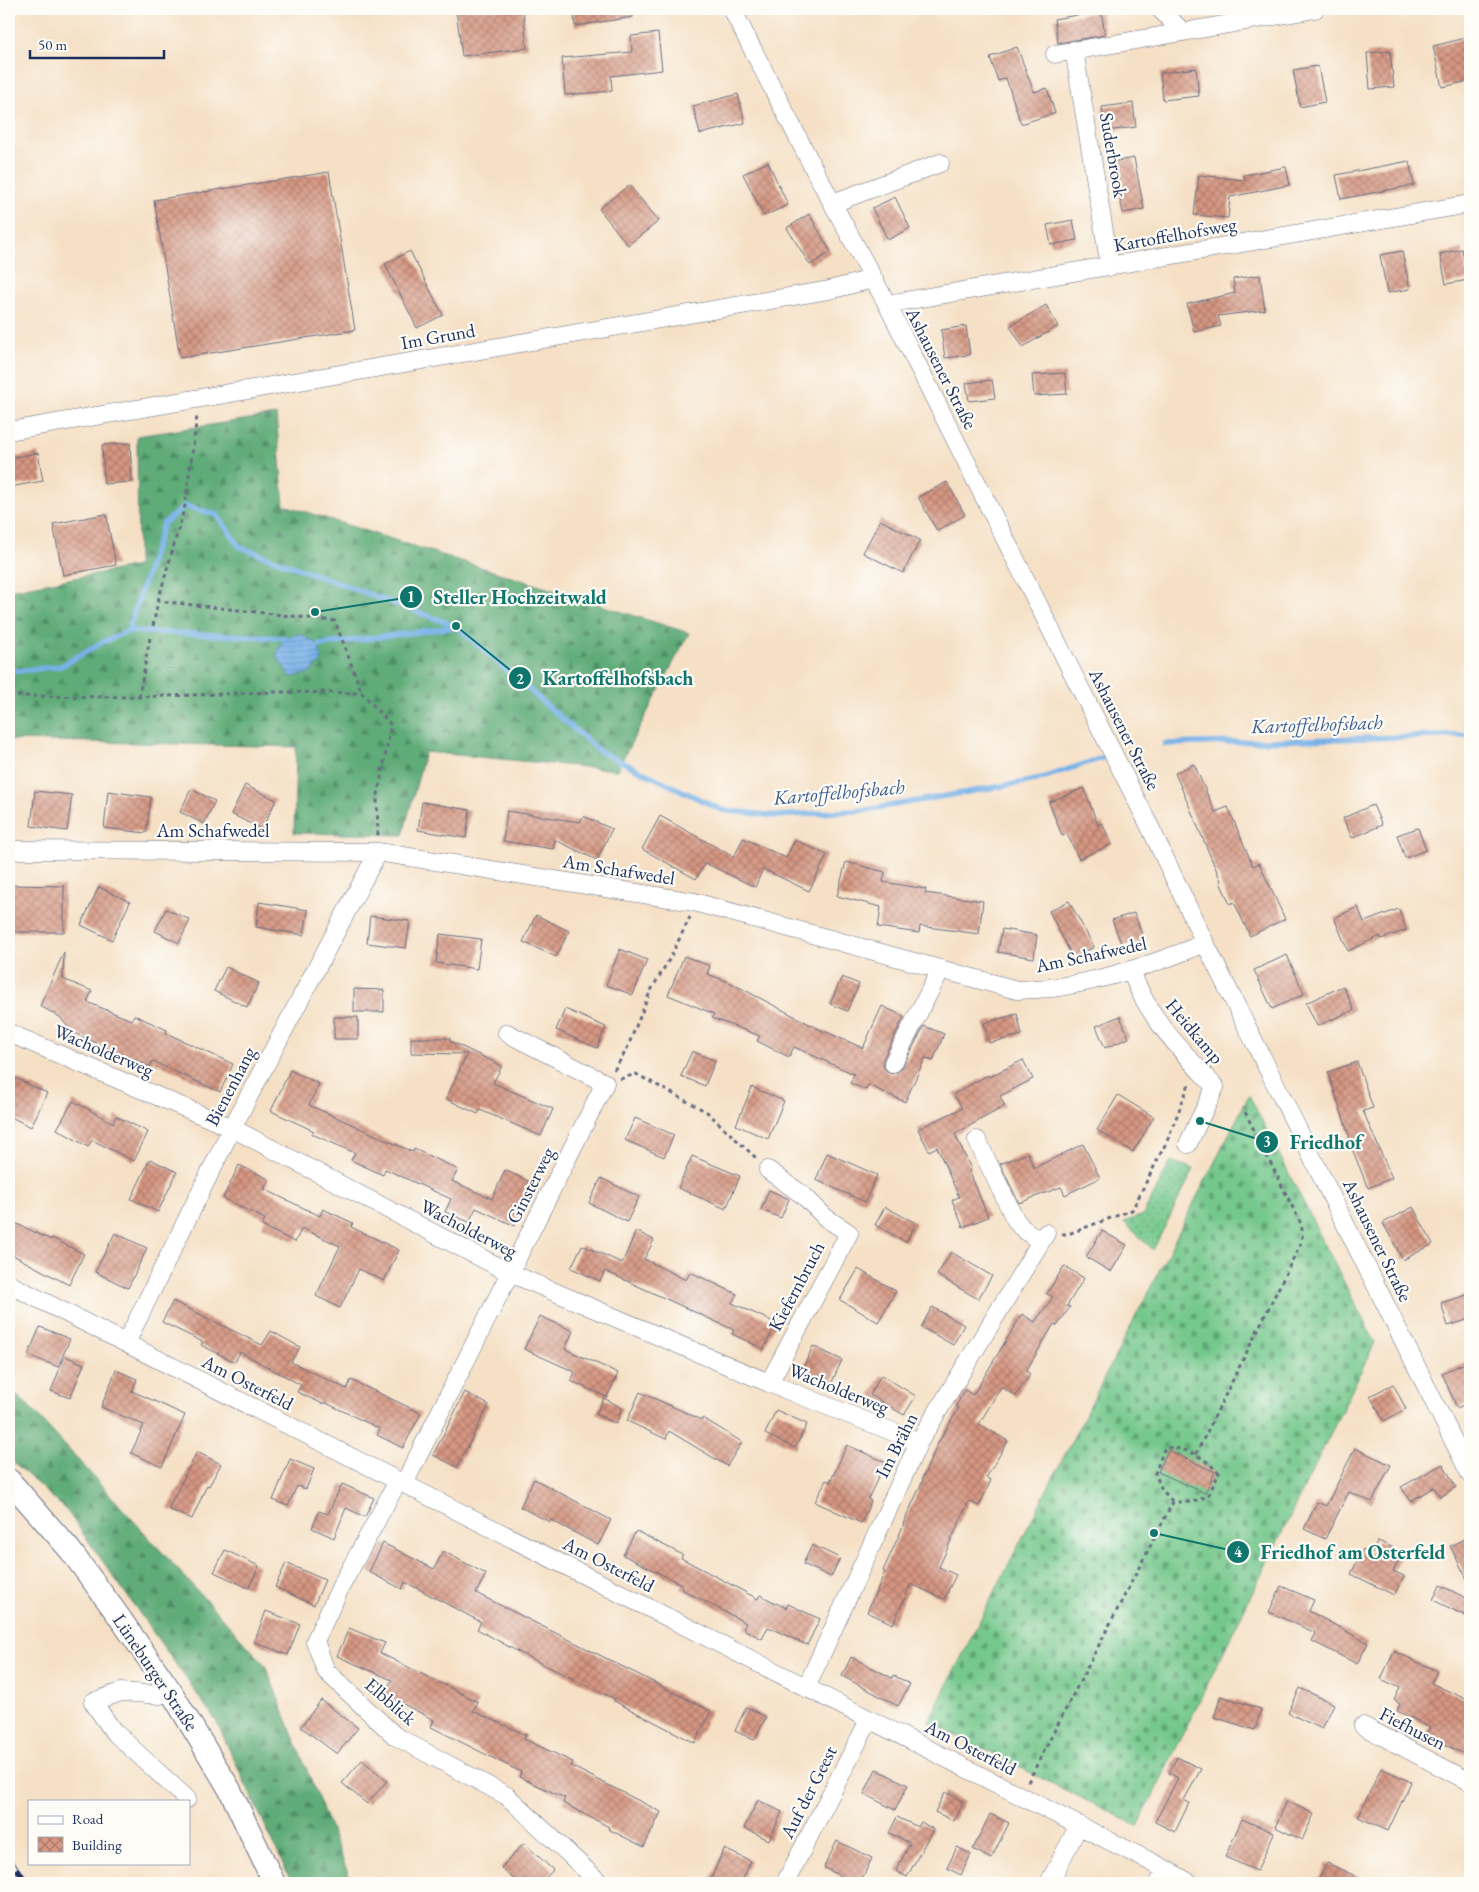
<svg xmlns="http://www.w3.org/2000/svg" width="1479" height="1892" font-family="'EB Garamond',serif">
<defs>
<pattern id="forest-firs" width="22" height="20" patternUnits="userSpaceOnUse" patternTransform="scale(1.25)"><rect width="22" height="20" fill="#5fac78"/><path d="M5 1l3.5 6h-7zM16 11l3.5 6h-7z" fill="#4e8c66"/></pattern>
<pattern id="cemetery-stones" width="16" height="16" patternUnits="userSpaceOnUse" patternTransform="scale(1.25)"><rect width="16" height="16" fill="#74c88c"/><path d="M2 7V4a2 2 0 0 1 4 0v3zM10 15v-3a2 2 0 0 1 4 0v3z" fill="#5ea376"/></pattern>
<pattern id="park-dots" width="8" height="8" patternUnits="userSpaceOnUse" patternTransform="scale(1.25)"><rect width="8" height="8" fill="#74c88c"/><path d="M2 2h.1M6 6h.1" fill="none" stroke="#5ea376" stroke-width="1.8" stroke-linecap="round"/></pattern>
<pattern id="water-rules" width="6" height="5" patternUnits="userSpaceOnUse" patternTransform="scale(1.25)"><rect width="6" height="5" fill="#77b1e8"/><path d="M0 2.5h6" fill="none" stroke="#6190bf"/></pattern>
<pattern id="building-cross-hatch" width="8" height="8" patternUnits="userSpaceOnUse" patternTransform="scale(1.25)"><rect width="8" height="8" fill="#d69681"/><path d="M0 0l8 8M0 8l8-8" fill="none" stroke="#ad7b6d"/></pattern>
</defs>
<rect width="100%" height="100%" fill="#fdfcf7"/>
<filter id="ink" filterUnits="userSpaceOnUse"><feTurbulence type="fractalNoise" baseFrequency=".02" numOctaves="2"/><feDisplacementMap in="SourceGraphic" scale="10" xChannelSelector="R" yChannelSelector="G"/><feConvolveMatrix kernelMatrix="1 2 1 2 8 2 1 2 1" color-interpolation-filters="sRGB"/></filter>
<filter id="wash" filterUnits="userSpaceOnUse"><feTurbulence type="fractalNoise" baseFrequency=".0096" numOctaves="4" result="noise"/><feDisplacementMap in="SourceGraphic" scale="20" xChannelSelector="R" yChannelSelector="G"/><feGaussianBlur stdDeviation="1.12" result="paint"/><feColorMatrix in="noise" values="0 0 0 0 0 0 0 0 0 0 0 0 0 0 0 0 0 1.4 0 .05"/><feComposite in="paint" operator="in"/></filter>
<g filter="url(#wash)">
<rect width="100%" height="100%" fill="#f5e0c5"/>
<!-- forest -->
<path fill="url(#forest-firs)" stroke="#3d6e6b" d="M276,415L284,505L689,633L617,770L425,752L403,835L294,833L296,747L9,740V590L138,566L137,436Z
M9,1389L29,1406L265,1665L352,1883H292L216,1721L67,1511L9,1458Z"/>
<!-- cemetery -->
<path fill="url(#cemetery-stones)" stroke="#487c75" d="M1249,1095L1375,1343L1138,1826L928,1722Z"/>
<!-- park -->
<path fill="url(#park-dots)" stroke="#487c75" d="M1171,1161L1194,1169L1153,1250L1124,1222L1143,1215Z"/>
<!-- water -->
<path fill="url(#water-rules)" stroke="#4970a3" d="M300,634L319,645L322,661L309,673L291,677L276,656L284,638Z"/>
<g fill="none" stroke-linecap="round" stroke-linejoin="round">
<!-- stream -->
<path stroke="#77b1e8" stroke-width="5.5" d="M128,631L284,638
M319,645L454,627
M9,672L61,666L101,643L128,631L163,524L185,506L217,515L240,547L456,626L599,751L722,810L776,816L866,810L1036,780L1102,758
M1165,744L1470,735"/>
</g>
<g id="blocks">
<!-- building -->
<path fill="url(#building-cross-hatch)" d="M456,9H523L527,48L462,56Z
M573,9H633V17L575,26Z
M1101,11L1105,35L1058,43L1054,19Z
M658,33L662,70L611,76L612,91L565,95L562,58L632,52L631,36Z
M1470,37V81L1442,87L1433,46Z
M1017,47L1034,92L1047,88L1055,113L1021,124L1006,78L998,81L990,57Z
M1390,51L1394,87L1370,89L1367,53Z
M1318,66L1325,102L1300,107L1293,70Z
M1196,68L1199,96L1163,100L1160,73Z
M738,94L745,123L700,134L693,106Z
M1133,103L1136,127L1106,131L1102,107Z
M1134,158L1144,209L1123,213L1112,162Z
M1409,161L1414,185L1341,199L1336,175Z
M768,162L788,205L764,216L743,174Z
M1286,167L1290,185L1230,197L1228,218L1194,215L1199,175L1245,180L1244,175Z
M329,172L355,330L180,358L154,200Z
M629,185L659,221L628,245L599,209Z
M895,197L910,228L888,240L872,208Z
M809,214L831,252L810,265L787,228Z
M1073,220L1077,240L1051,245L1047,225Z
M1462,249L1468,280L1446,284L1440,254Z
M410,251L443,315L417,328L385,264Z
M1402,251L1410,289L1387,293L1380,255Z
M1260,275L1265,310L1218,316L1221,326L1194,332L1187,304L1235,293L1233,279Z
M1046,305L1058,326L1023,347L1010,326Z
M966,326L970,355L945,358L941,330Z
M1065,373L1067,394L1034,396L1032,375Z
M992,380L995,398L969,401L966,383Z
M130,443L132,482L104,484L102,445Z
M38,453L43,481L9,487V458Z
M947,482L965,515L937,531L918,497Z
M106,514L116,565L63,575L53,524Z
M880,520L920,540L903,573L863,553Z
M1194,764L1215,812L1228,807L1253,866L1259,863L1285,919L1250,936L1234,902L1230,904L1220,882L1221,881L1175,773Z
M245,785L276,800L262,829L231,814Z
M1084,788L1098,825L1102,823L1112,844L1079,859L1067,834L1062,836L1049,802Z
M191,789L215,801L204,824L180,812Z
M35,791L72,795L67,831L31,826Z
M108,791L151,797L146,833L104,828Z
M422,802L470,810L466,838L418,830Z
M1373,805L1382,825L1352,838L1343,818Z
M507,811L580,822L583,816L612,829L597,860L555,840L553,849L503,841Z
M660,816L734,857L743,838L786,858L795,840L827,855L809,891L763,869L755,887L705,863L696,879L642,849Z
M1418,828L1426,850L1405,858L1397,835Z
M846,862L885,872L883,882L926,889L925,893L983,901L979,934L920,926L919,933L878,927L881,907L837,896Z
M9,885L64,886V932H9Z
M99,887L130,902L112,940L81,925Z
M1069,901L1094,947L1073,958L1049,911Z
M259,902L308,910L304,935L256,927Z
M1358,907L1364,922L1399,909L1406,930L1381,939L1380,936L1348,951L1334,918Z
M166,909L190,920L179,943L155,931Z
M1134,913L1144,939L1128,945H1122L1112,920Z
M536,915L569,931L556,957L523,942Z
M370,916L410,921L406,948L367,943Z
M1002,929L1037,935L1034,958L998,952Z
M440,934L481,939L477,969L436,963Z
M620,949L647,960L633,995L606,985Z
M64,952L63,979L92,991L87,1002L131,1020L134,1015L167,1030L166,1033L233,1064L220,1092L152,1061L150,1067L72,1032L60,1017L40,1006Z
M1287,955L1304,994L1272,1009L1254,970Z
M684,956L710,966L707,974L727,981L819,1029L863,1048L882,1006L901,1015L904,1017L883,1059L884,1068L889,1073L894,1074L902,1068L924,1026L944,1034L933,1061L925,1058L905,1102L868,1085L866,1090L850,1083L854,1074L794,1047L789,1057L757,1041L760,1036L712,1018L714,1014L668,995Z
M226,967L259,983L247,1007L214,991Z
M842,977L859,984L847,1011L830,1004Z
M1343,986L1354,1010L1317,1026L1306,1003Z
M354,989L384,990V1012H354Z
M565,1009L606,1027L597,1048L556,1030Z
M1017,1014L1022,1035L989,1043L984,1023Z
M1120,1016L1129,1038L1105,1048L1096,1026Z
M334,1017H358V1039H334Z
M411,1038H450V1041L502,1066L493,1083L553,1109L541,1136L480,1110L478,1114L446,1099L467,1054L411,1053Z
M692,1051L715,1061L705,1086L681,1076Z
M1023,1060L1033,1079L1000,1096L1005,1106L955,1134L971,1169L969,1170L988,1217L963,1227L952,1200L959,1197L937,1147L929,1151L918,1129L962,1108L954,1094L988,1075L989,1077Z
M1357,1062L1373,1108L1363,1111L1392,1178L1368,1188L1348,1139L1350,1138L1328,1072Z
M290,1070L319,1084L309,1105L413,1152L414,1149L447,1164L458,1170L452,1181L492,1199L505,1170L534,1184L515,1226L476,1208L469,1222L445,1212L451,1199L385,1169L383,1175L351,1160L355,1153L312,1134L314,1131L271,1111Z
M15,1078L47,1093L31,1127L9,1116V1092Z
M752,1087L784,1101L768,1139L736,1125Z
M1118,1095L1154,1117L1133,1152L1097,1130Z
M73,1101L113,1123L116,1116L148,1132L134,1161L92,1140L88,1147L57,1129Z
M635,1118L674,1135L664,1157L625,1140Z
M1083,1144L1100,1178L1065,1195L1061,1187L1019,1203L1000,1164L1028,1153L1034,1168Z
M827,1153L877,1175L865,1202L816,1180Z
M692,1156L740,1176L726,1209L678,1188Z
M150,1159L177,1172L158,1212L131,1199Z
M239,1165L269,1179L264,1189L320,1216L323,1209L353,1223L351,1227L399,1250L384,1281L359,1269L340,1308L316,1296L340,1246L302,1228L295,1242L262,1226L265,1219L223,1198Z
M601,1178L639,1197L627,1222L589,1203Z
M769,1190L789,1199L781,1218L761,1210Z
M885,1207L916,1223L906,1242L875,1225Z
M1413,1207L1433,1244L1403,1260L1383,1223Z
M9,1220L51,1240L52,1238L84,1254L69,1285L9,1253Z
M636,1231L654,1240L644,1259L686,1280L690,1272L737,1294L732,1303L776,1323L764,1349L732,1334L734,1330L605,1271L600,1281L571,1268L582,1245L622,1263Z
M1102,1231L1127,1245L1111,1272L1086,1257Z
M115,1233L147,1248L128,1288L95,1272Z
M951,1252L992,1276L978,1299L937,1275Z
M1064,1266L1084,1278L1067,1306L1070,1307L1057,1326L1054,1324L1026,1371L1030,1374L1016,1396L1001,1387L979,1424L1008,1441L986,1478L991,1480L979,1506L969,1501L939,1567L956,1575L944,1599L911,1584L893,1624L867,1612L885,1572L883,1571L904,1524H903L923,1480L922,1479L939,1441L959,1408L956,1406L965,1390L973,1395L1022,1314L1035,1322L1053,1297L1047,1294Z
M858,1269L896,1291L878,1322L840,1300Z
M1470,1294V1319L1448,1326L1441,1303Z
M173,1301L262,1345L271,1331L300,1347L291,1362L347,1389L351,1380L421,1413L403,1448L377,1435L380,1429L324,1402L323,1404L297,1392L301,1385L240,1352L235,1362L201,1345L203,1342L162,1322Z
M932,1307L964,1325L953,1345L921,1327Z
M540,1316L573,1331L565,1349L618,1373L607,1397L571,1381L575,1372L524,1349Z
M40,1327L70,1339L58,1367L28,1355Z
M813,1346L842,1360L831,1384L802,1370Z
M65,1356L84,1364L70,1398L51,1391Z
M1470,1361V1402L1457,1408L1442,1373Z
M116,1370L137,1379L132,1391L185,1415L162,1467L131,1453L144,1425L101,1407Z
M881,1375L916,1396L904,1415L870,1395Z
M1393,1384L1406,1409L1384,1421L1370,1396Z
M465,1392L489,1405L457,1467L433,1455Z
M640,1392L702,1420L703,1418L742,1442L727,1466L669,1431L666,1439L627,1421Z
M604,1398L622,1408L616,1424L596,1414Z
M776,1410L807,1424L795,1448L765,1434Z
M847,1445L885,1462L868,1499L871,1501L861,1523L815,1502L826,1480L830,1482Z
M1355,1448L1391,1465L1372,1502L1349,1492L1325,1539L1304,1529L1317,1502L1326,1506Z
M1168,1450L1215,1472L1205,1493L1158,1472Z
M197,1452L221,1464L209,1486L207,1485L192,1519L168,1509Z
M290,1459L314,1469L306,1489L297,1486L288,1506L273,1500Z
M1443,1464L1456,1487L1440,1497L1434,1487L1411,1501L1401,1487Z
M534,1479L611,1520L598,1545L551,1520L550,1522L520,1507Z
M342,1484L374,1498L365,1517L346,1508L334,1538L312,1528L319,1511L328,1514Z
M636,1531L683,1555L681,1558L758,1599L760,1595L786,1608L788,1604L820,1619L807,1645L768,1627L762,1639L743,1629L746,1623L681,1589L683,1585L623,1555Z
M1470,1536V1585L1450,1546Z
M1378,1541L1403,1552L1393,1571L1404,1576L1394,1595L1351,1574L1363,1549L1371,1554Z
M383,1543L434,1569L443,1551L486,1574L476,1593L711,1711L695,1743L614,1701L615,1699L522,1654L477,1629L481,1622L405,1582L402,1589L369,1572Z
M812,1545L840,1558L831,1577L803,1564Z
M225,1550L259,1566L249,1588L214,1572Z
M286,1563L325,1580L314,1605L275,1587Z
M1440,1585L1470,1600V1618L1433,1600Z
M1281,1586L1314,1600L1309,1611L1368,1643L1357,1664L1312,1641L1316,1633L1269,1612Z
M266,1611L300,1624L288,1655L254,1642Z
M349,1628L385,1643L380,1653L478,1702L473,1711L526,1735L524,1739L573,1762L571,1766L661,1812L644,1847L608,1829L609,1827L563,1803L565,1798L519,1777L521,1772L431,1727L434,1720L384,1694L392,1680L337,1656Z
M1394,1651L1437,1671L1431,1683L1470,1701V1757L1426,1735L1430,1727L1397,1711L1400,1704L1394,1700L1400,1688L1381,1679Z
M851,1657L892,1678L893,1675L910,1684L898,1706L842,1676Z
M1300,1688L1334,1704L1322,1729L1288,1713Z
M1221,1696L1261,1709L1255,1730L1214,1717Z
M321,1700L358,1728L337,1754L301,1727Z
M746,1707L766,1717L754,1740L735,1731Z
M1177,1757L1201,1769L1184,1800L1189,1803L1175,1832L1155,1822L1178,1778L1169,1773Z
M362,1760L387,1781L367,1804L342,1783Z
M1381,1768L1411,1782L1388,1831L1358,1817Z
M876,1769L908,1785L895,1810L864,1794Z
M945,1792L964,1802L954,1821L935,1812Z
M758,1800L782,1812L769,1840L744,1828Z
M1287,1801L1314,1814L1302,1840L1275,1827Z
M990,1814L1009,1823L991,1859L973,1849Z
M897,1817L918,1827L921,1822L933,1829L907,1877L896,1871L910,1843L889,1833Z
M1242,1819L1274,1833L1257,1871L1225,1857Z
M837,1841L872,1858L860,1883H852L824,1867Z
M524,1843L553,1870L541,1883H518L501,1868Z
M957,1847L971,1854L961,1875L947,1868Z
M724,1849L751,1861L741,1883H709Z
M1327,1863L1371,1883H1317Z"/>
</g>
</g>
<g filter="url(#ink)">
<use href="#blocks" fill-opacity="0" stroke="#676d82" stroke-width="1"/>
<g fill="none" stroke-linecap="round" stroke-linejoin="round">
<!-- minor casing -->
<g stroke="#676d82" stroke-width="19">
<path id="minor" d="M732,9L815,171L887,304L1149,825L1205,943L1470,1474
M1160,9L1183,32L1315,9
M1074,50L1110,267
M1055,54L1183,32
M833,203L940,163
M887,304L1470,204
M9,431L829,290L873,279
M9,850L378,852L694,902L1017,990C1030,989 1045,989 1059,987C1108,979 1160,962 1205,943
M1131,970C1146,1016 1183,1052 1215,1087L1188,1144
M9,1033L232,1128L510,1273L769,1383L919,1442
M893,1063L941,969
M977,1140L1015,1219L1021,1227L1040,1242
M768,1170L804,1196L826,1218L849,1233L769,1383
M9,1284L1165,1869L1190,1883
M126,1343L232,1128L378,852
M398,1481L341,1586L315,1641L326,1671L395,1736L507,1796L600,1883
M404,1484L605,1083L507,1033
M806,1688L919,1442L1046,1233
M170,1690L160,1695L121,1692L93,1702L113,1731L187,1799
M1363,1726L1470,1782
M785,1883L869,1720
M1049,1883L1079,1825
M1159,1883L1165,1869"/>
</g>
<!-- major casing -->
<g stroke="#676d82" stroke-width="24">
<path id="major" d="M9,1480L70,1550L115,1611L170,1690L230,1790L274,1883"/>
</g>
<!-- path -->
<path stroke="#676d82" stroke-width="3" stroke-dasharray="4 4" stroke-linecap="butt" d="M158,601L185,506L197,416
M153,626L158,601L335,621L362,693
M9,696L139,697L274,692L362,693L391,725L377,800L378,837
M139,697L150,638
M614,1070L626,1051L650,992L670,958L690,917
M620,1079L636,1074L707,1112L757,1159
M1062,1234H1068L1132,1210L1168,1139L1189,1084
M1196,1454L1300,1245L1303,1233L1300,1222L1243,1108
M1028,1782L1173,1502H1192L1208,1496L1219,1473C1201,1455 1190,1449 1165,1447L1155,1473L1162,1490L1173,1502"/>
<!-- minor -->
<use href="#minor" stroke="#fff" stroke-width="18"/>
<!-- major -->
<use href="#major" stroke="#fff" stroke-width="22"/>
<!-- rail casing -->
<g stroke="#1b2f5e" stroke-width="5.5">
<path id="rail" d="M9,1860L28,1883"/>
</g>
<!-- rail -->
<use href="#rail" stroke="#fdfcf7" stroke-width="4" stroke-dasharray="11" stroke-linecap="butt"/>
</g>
</g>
<g text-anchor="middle" stroke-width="4.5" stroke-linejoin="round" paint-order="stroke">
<!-- street labels -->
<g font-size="19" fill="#1b2f5e" stroke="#fdfcf7">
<text transform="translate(1114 155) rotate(80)" y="7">Suderbrook</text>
<text transform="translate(1175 234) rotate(-10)" y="7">Kartoffelhofsweg</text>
<text transform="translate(438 336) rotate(-10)" y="7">Im Grund</text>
<text transform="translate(942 368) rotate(63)" y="7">Ashausener Straße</text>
<text transform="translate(1125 729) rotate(63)" y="7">Ashausener Straße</text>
<text x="213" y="837">Am Schafwedel</text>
<text transform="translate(619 869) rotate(9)" y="7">Am Schafwedel</text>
<text transform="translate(1091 954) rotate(-12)" y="7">Am Schafwedel</text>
<text transform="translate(1195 1031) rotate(50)" y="7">Heidkamp</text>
<text transform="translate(104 1050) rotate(23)" y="7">Wacholderweg</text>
<text transform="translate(230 1086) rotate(-62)" y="7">Bienenhang</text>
<text transform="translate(530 1185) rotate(-63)" y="7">Ginsterweg</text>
<text transform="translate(469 1228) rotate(27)" y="7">Wacholderweg</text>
<text transform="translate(1378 1240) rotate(64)" y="7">Ashausener Straße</text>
<text transform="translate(796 1286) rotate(-62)" y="7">Kiefernbruch</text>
<text transform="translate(248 1382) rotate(27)" y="7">Am Osterfeld</text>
<text transform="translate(839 1388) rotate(22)" y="7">Wacholderweg</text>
<text transform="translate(896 1445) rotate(-63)" y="7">Im Brähn</text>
<text transform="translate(609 1564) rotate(27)" y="7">Am Osterfeld</text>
<text transform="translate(156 1672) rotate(56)" y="7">Lüneburger Straße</text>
<text transform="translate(391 1701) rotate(41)" y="7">Elbblick</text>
<text transform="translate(1413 1728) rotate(27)" y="7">Fiefhusen</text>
<text transform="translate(971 1747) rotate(27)" y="7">Am Osterfeld</text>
<text transform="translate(808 1792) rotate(-63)" y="7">Auf der Geest</text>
</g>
<!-- water labels -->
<g font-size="20" font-style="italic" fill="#3b5c8e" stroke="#fdfcf7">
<text transform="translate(1317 724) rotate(-2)" y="7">Kartoffelhofsbach</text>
<text transform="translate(839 792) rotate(-5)" y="7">Kartoffelhofsbach</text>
</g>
</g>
<!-- callouts -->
<path fill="none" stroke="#0f766e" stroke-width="2" d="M315 612L411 597M456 626L520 678M1200 1121L1267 1142M1154 1533L1238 1552"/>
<g fill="#0f766e" stroke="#fdfcf7" stroke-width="2">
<circle cx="315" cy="612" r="5"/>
<circle cx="456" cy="626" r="5"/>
<circle cx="1200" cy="1121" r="5"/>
<circle cx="1154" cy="1533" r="5"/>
<circle cx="411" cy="597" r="12"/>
<circle cx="520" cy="678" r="12"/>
<circle cx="1267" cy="1142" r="12"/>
<circle cx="1238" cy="1552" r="12"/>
</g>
<g font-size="15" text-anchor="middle" font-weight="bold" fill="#fff">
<text x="411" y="602">1</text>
<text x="520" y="684">2</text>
<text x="1267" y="1147">3</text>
<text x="1238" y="1557">4</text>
</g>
<g font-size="20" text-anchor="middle" font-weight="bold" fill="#0f766e" stroke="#fdfcf7" stroke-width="4.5" stroke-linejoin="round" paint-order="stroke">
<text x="520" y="604">Steller Hochzeitwald</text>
<text x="618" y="685">Kartoffelhofsbach</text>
<text x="1326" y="1149">Friedhof</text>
<text x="1353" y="1559">Friedhof am Osterfeld</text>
</g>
<!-- margin -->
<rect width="1479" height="1892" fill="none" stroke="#fdfcf7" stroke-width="30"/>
<!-- legend -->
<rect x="28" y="1800" width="162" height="65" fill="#fdfcf7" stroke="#a3aaba"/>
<rect x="38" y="1816" width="25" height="8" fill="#ffffff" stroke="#a3aaba"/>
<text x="72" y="1824" font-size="15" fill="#1b2f5e">Road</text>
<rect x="38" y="1837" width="25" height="15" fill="url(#building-cross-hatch)" stroke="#a3aaba"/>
<text x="72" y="1850" font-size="15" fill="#1b2f5e">Building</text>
<!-- scale -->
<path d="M30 50v8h134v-8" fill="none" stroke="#1b2f5e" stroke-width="2.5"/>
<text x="38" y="50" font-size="15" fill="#1b2f5e" stroke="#fdfcf7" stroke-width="4" paint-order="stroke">50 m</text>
</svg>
